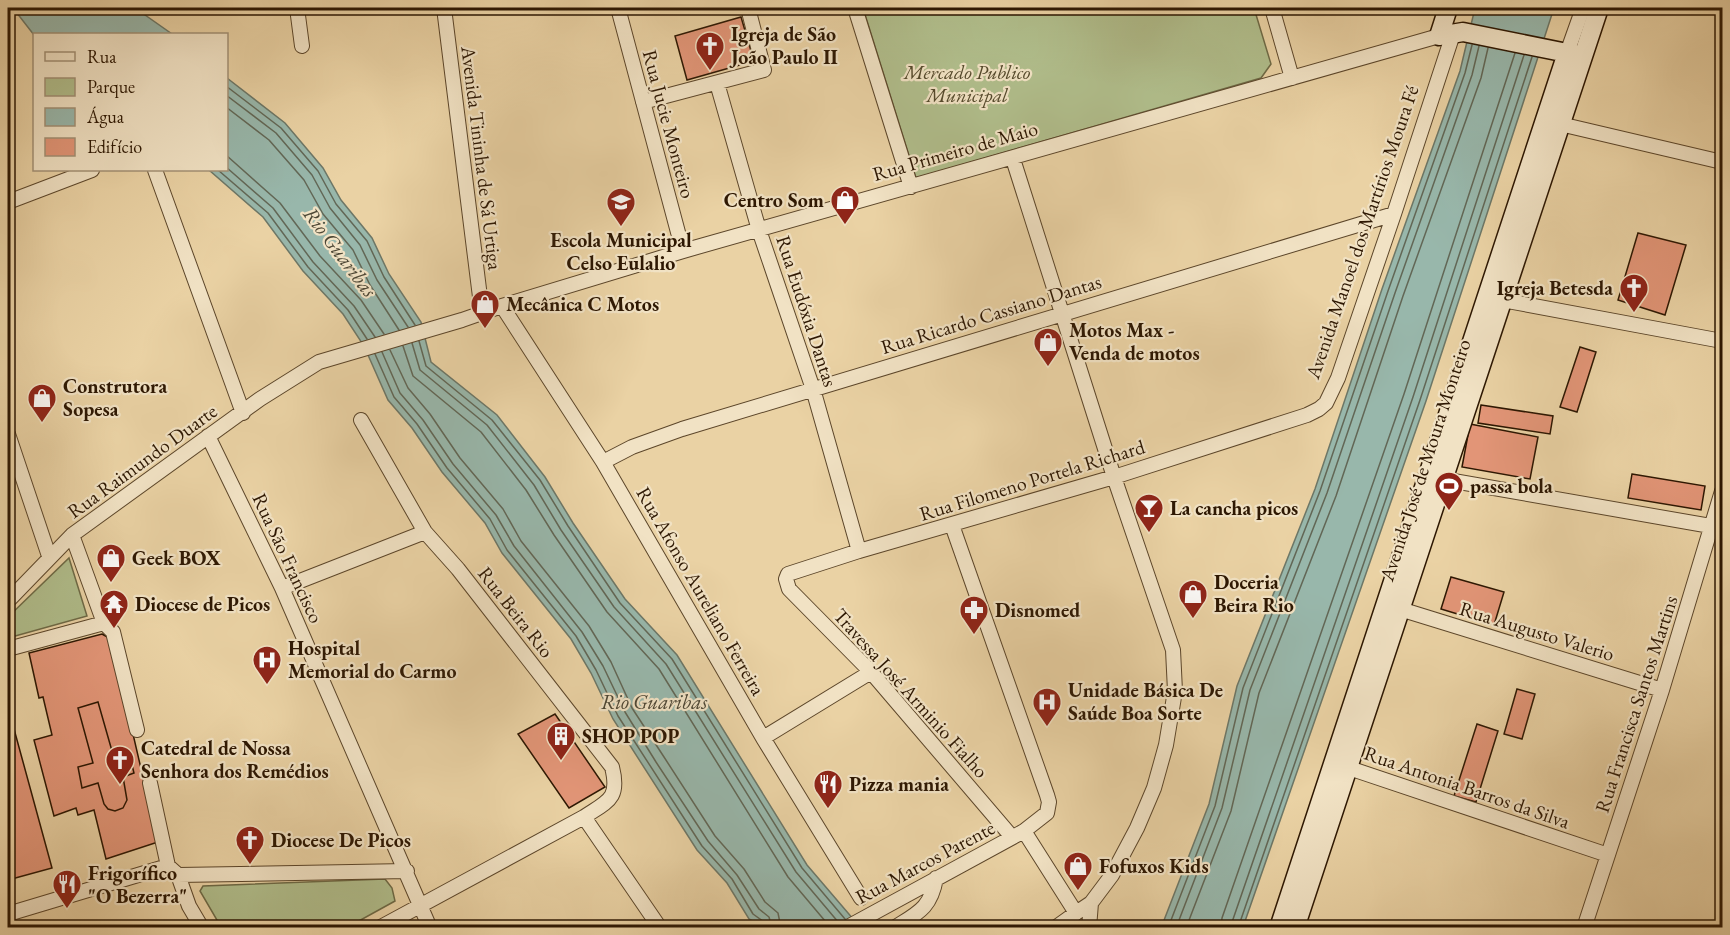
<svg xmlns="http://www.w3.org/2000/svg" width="1730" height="935" font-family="'EB Garamond',serif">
<rect width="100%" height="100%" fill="#ead2a4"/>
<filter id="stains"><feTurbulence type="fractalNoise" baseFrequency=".00333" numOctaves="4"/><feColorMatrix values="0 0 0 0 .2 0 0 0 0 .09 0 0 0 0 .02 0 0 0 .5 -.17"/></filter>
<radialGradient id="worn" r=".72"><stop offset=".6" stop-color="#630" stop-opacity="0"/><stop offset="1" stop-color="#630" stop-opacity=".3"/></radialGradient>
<!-- green -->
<path fill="#b0bd8b" stroke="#6e6a46" stroke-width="1.5" d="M863,8H1254L1271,64L1261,78L916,178Z
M69,558L87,616L8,638V617Z
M385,879L392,888L395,901L348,927H221L200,891L203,886Z"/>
<!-- water -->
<path fill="#98b7ab" stroke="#6d7767" stroke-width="1.5" d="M13,8H135L172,34L34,35Z
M1475,8H1554L1426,401L1243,927L1161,928L1209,804L1237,686L1315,489L1382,289L1460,71Z
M227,78L285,123L323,168L341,200L372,238L389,274L421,322L431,362L497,415L545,477L573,523L625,599L677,655L807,865L860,927H762L749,919L727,883L697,850L613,719L591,673L571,639L502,553L485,523L442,472L412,428L388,400L364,346L343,314L303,271L263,217L209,170H226Z"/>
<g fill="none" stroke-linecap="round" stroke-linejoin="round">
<!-- shore -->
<path stroke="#626756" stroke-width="1.5" d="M226,86L281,128L318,171L336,204L367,241L384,277L415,325
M226,95L276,133L312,175L330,208L360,245L377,280L408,327
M226,107L269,140L304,180L323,214L353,250L370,285L399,330
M226,155L280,203L320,256L361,300L384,334
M226,167L273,208L313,262L354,306L375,337
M218,170L268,213L308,267L348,310L367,339
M419,341L426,366L492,420L540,480L568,526L620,603L672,659L802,868L845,919
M412,343L420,370L487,425L534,485L561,530L614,607L666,664L796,872L839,923
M403,346L413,376L481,432L526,490L554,535L607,612L659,669L788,877L831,928
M390,350L408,388L430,414L460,458L503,509L521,541L589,626L611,662L632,708L664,757L715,836L744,869L765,902L778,913L781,928
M382,352L400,393L423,420L453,464L496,515L514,546L582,632L603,666L625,712L656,762L708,841L737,875L759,909L769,917L772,928
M375,354L394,397L417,424L447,468L490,519L507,550L576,636L596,670L618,716L702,846L732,879L753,914L764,922L765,928
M1168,928L1215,806L1243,688L1320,491L1388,291L1465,73L1472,45
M1176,928L1222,808L1250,690L1327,493L1395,293L1472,75L1479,46
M1186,928L1231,811L1259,693L1336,496L1403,296L1481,78L1488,48
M1221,928L1222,918L1404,394L1515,53
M1230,928L1413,397L1524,55
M1238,928L1420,400L1532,57"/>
</g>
<!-- building -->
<path fill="#e29577" stroke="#2d1702" stroke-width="1.5" d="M741,17L754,61L687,80L675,36Z
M1638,233L1686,245L1665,315L1618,300Z
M1580,347L1596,352L1577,412L1560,407Z
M1481,405L1553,416L1550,434L1478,423Z
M1470,424L1538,437L1530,479L1462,467Z
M1632,474L1705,486L1701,510L1628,498Z
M1451,577L1504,592L1494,625L1441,609Z
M102,634L111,639L158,842L106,859L94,810L78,815L76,808L54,816L34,740L52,735L43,697L39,698L29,653Z
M1517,689L1535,694L1522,739L1504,734Z
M98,702L114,758L129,753L134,773L123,777L127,800L123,808L115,811L108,809L104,804L98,783L82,788L78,767L93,763L78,708Z
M8,707L52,868L8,880Z
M555,714L605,787L569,808L518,734Z
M1477,724L1498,731L1476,802L1454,796Z"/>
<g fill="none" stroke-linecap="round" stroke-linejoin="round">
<!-- street casing -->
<g stroke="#5c462a" stroke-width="16">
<path id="street" d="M297,8L302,46
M444,8L482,313
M618,8L683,251
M855,8L911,187
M1272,8L1292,78
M1567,53L1583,8
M717,83L759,230L813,389L859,551
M643,102L764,70L748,8
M1560,124L1722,162
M1013,159L1114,477L1173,650L1175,691L1166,745L1154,788L1137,828L1112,875L1091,903L1089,928
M155,170L243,413
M8,202L92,170
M1502,300L1722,341
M502,306L603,462L763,738L861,898
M361,420L425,532L458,569L612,767C620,799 608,801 584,817L379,928
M8,434L49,556
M208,436L282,588L430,928
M603,462L632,447L682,429L1394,214
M1442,479L1722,528
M72,535L104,623L113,632L137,730
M282,588L425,532
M8,601L72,535L260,399L319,362L462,320L502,306L683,251L1439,36
M1400,609L1662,690
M8,649L104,623
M763,738L871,672
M1349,768L1608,855
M150,783L168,866L178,875L189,906L202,928
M584,817L660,928
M1024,831L1076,913L1091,903
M1012,837L871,672L789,589L786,579L788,574L859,551L1114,477L1307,415L1319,409L1326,403L1338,378L1394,214L1453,34
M178,875L407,871
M8,914L168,866
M846,928L1024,831L1047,813L1049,802L1047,795L952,525
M894,928C918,913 931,908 936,878
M1055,928L1076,913
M1584,928L1662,690L1722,491"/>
</g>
<!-- secondary casing -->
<g stroke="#2d1702" stroke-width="21">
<path id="secondary" d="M1448,8L1439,36L1463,32L1577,55
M1279,928L1567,53
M1295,928L1599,8"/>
</g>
<!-- street -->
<use href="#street" stroke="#f1e2c4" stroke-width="14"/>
<!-- secondary -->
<use href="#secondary" stroke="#f1e2c4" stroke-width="18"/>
</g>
<!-- icons -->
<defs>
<g id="church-pin" transform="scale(1.5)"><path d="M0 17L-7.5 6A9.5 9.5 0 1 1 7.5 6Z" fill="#8f2418" stroke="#f1e2c4"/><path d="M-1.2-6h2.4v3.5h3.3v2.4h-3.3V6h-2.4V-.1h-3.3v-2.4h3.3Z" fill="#fff"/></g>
<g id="shop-pin" transform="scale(1.5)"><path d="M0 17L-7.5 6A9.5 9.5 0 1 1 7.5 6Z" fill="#8f2418" stroke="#f1e2c4"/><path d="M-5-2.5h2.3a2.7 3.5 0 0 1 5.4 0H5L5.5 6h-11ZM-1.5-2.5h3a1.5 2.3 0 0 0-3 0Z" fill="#fff"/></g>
<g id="school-pin" transform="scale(1.5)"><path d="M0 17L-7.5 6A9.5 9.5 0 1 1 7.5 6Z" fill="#8f2418" stroke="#f1e2c4"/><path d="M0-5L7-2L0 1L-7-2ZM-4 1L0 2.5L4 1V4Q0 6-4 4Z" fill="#fff"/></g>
<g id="stadium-pin" transform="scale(1.5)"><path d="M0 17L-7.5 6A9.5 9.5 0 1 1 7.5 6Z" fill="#8f2418" stroke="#f1e2c4"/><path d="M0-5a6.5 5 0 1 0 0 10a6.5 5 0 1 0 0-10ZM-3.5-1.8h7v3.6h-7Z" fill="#fff"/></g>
<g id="bar-pin" transform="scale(1.5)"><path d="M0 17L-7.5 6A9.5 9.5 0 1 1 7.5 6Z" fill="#8f2418" stroke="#f1e2c4"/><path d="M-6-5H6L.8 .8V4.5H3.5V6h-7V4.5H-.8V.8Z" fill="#fff"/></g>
<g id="temple-pin" transform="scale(1.5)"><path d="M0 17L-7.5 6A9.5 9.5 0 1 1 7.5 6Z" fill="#8f2418" stroke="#f1e2c4"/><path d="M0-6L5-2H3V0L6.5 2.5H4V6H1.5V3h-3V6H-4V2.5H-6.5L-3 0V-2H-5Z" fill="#fff"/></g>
<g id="pharmacy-pin" transform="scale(1.5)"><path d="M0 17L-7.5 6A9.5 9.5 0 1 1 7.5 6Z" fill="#8f2418" stroke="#f1e2c4"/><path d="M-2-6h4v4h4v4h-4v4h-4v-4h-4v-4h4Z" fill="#fff"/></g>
<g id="hospital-pin" transform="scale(1.5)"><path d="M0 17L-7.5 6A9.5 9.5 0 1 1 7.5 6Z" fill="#8f2418" stroke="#f1e2c4"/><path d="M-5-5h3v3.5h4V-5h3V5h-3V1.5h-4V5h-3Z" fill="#fff"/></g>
<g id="building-pin" transform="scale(1.5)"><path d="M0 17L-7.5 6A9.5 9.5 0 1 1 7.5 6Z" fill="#8f2418" stroke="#f1e2c4"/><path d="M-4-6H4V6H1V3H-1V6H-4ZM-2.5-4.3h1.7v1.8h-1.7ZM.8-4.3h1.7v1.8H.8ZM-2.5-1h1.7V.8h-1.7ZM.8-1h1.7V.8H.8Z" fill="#fff"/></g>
<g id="restaurant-pin" transform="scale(1.5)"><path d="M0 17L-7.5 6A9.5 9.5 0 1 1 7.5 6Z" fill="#8f2418" stroke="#f1e2c4"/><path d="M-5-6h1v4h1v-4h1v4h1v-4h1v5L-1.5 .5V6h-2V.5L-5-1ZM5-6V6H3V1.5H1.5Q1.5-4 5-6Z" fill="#fff"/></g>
</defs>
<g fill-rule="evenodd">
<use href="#church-pin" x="710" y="46"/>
<use href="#shop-pin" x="845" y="200"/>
<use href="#school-pin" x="621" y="202"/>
<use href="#church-pin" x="1634" y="288"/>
<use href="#shop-pin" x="485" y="304"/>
<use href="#shop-pin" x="1048" y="342"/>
<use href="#shop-pin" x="42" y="398"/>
<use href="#stadium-pin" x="1449" y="486"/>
<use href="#bar-pin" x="1149" y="508"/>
<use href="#shop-pin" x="111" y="558"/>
<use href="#shop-pin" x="1193" y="594"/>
<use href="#temple-pin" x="114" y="604"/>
<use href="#pharmacy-pin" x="974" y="610"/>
<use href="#hospital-pin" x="267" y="660"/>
<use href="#hospital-pin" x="1047" y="702"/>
<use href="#building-pin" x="561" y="736"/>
<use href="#church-pin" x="120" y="760"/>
<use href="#restaurant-pin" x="828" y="784"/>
<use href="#church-pin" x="250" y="840"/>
<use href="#shop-pin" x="1078" y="866"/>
<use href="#restaurant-pin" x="67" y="884"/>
</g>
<g text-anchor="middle" stroke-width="4.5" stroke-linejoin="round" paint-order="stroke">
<!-- poi labels -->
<g font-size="20" font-weight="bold" fill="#2d1702" stroke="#f1e2c4" text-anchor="start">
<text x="731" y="41">Igreja de São<tspan x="731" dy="23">João Paulo II</tspan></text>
<text x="824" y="207" text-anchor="end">Centro Som</text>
<text x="621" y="247" text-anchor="middle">Escola Municipal<tspan x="621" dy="23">Celso Eulalio</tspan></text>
<text x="1613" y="295" text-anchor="end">Igreja Betesda</text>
<text x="506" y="311">Mecânica C Motos</text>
<text x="1069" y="337">Motos Max -<tspan x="1069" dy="23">Venda de motos</tspan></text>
<text x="63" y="393">Construtora<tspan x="63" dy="23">Sopesa</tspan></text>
<text x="1470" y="493">passa bola</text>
<text x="1170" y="515">La cancha picos</text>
<text x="132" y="565">Geek BOX</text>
<text x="1214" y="589">Doceria<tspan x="1214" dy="23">Beira Rio</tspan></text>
<text x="135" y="611">Diocese de Picos</text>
<text x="995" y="617">Disnomed</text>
<text x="288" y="655">Hospital<tspan x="288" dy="23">Memorial do Carmo</tspan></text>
<text x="1068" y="697">Unidade Básica De<tspan x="1068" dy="23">Saúde Boa Sorte</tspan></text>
<text x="582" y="743">SHOP POP</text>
<text x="141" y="755">Catedral de Nossa<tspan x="141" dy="23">Senhora dos Remédios</tspan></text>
<text x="849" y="791">Pizza mania</text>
<text x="271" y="847">Diocese De Picos</text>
<text x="1099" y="873">Fofuxos Kids</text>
<text x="88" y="880">Frigorífico<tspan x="88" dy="23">"O Bezerra"</tspan></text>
</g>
<!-- park labels -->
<g font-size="20" font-style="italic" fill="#54492b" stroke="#f1e2c4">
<text x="967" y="79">Mercado Publico<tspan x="967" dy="23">Municipal</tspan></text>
</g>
<!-- street labels -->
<g font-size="20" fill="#2d1702" stroke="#f1e2c4">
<text transform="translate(669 124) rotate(75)" y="7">Rua Jucie Monteiro</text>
<text transform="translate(955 151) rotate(-16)" y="7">Rua Primeiro de Maio</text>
<text transform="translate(482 158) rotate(83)" y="7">Avenida Tininha de Sá Urtiga</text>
<text transform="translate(1362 232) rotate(-71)" y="7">Avenida Manoel dos Martírios Moura Fé</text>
<text transform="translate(807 311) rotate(72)" y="7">Rua Eudóxia Dantas</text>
<text transform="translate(991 314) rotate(-17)" y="7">Rua Ricardo Cassiano Dantas</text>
<text transform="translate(1425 460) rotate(-72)" y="7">Avenida José de Moura Monteiro</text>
<text transform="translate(142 461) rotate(-36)" y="7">Rua Raimundo Duarte</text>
<text transform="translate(1032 480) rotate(-17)" y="7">Rua Filomeno Portela Richard</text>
<text transform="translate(288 558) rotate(65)" y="7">Rua São Francisco</text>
<text transform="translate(701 591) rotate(60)" y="7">Rua Afonso Aureliano Ferreira</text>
<text transform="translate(516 612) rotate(52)" y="7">Rua Beira Rio</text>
<text transform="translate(1537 631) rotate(17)" y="7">Rua Augusto Valerio</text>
<text transform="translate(911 693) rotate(48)" y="7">Travessa José Arminio Fialho</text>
<text transform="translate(1636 704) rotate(-72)" y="7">Rua Francisca Santos Martins</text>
<text transform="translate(1467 787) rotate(19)" y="7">Rua Antonia Barros da Silva</text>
<text transform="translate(925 862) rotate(-28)" y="7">Rua Marcos Parente</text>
</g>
<!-- water labels -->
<g font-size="21" font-style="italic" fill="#4d4735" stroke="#f1e2c4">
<text transform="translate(340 252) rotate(53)" y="7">Rio Guaribas</text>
<text x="654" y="709">Rio Guaribas</text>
</g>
</g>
<!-- margin -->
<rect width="1730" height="935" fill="none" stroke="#ead2a4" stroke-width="30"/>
<rect x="9" y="9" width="1712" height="917" fill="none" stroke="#2d1702" stroke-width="3"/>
<rect x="15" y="15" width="1700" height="905" fill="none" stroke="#2d1702" stroke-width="1.5"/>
<!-- legend -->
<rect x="33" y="33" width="195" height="138" fill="#f1e2c4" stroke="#a39176" stroke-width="1.5"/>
<rect x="45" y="52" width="30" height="9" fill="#f1e2c4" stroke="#a39176" stroke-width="1.5"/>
<text x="87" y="63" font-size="18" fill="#2d1702">Rua</text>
<rect x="45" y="78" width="30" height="18" fill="#b0bd8b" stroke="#a39176" stroke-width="1.5"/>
<text x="87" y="93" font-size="18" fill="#2d1702">Parque</text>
<rect x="45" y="108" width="30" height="18" fill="#98b7ab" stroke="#a39176" stroke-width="1.5"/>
<text x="87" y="123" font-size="18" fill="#2d1702">Água</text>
<rect x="45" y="138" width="30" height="18" fill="#e29577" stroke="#a39176" stroke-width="1.5"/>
<text x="87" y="153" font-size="18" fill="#2d1702">Edifício</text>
<rect width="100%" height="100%" filter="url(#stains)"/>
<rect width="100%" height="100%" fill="url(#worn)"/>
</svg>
